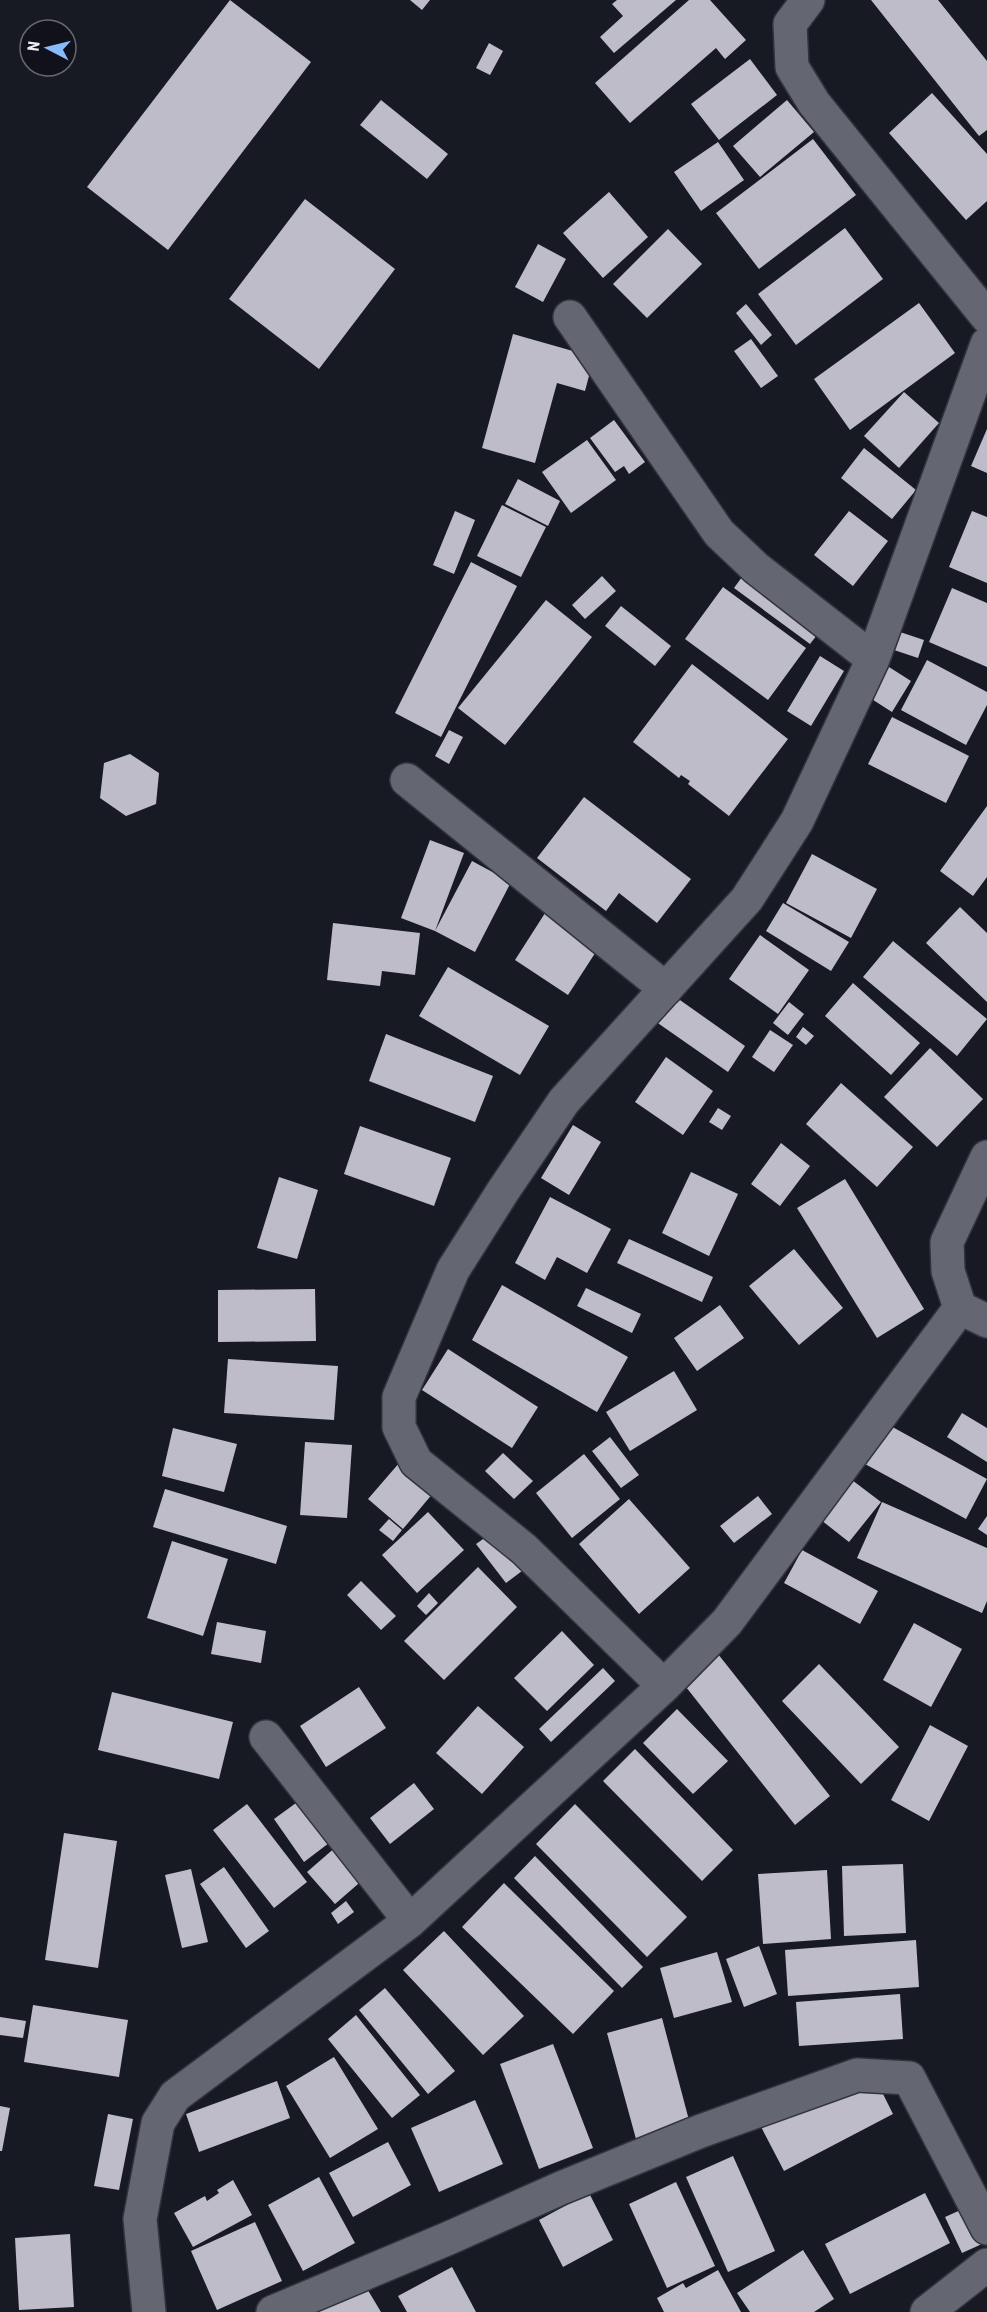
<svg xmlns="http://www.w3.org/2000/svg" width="987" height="2312" font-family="'Roboto Condensed',sans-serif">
<rect width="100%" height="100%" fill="#181a23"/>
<!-- building -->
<path fill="#bfbcc9" d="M230,0L311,62L168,250L87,187Z
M410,0H430L422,10Z
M617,0H676L614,53L600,37L623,16L612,4Z
M689,0H710L746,40L725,59L716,48L630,123L595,83Z
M871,0H938L987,61V130L979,136Z
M489,43L503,51L490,75L476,68Z
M750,59L777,95L719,140L691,104Z
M932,93L987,154V201L966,220L889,133Z
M381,100L448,154L427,179L360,125Z
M787,100L814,132L760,177L733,146Z
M813,139L856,195L759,269L716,213Z
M718,142L744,180L701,211L674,172Z
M609,192L648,237L603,278L563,233Z
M305,199L395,269L319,369L229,299Z
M845,228L883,279L796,345L758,294Z
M668,229L702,264L647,318L613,284Z
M538,244L566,259L543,302L515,287Z
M919,303L955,353L850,430L814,379Z
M746,304L772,335L761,345L736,313Z
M513,334L594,357L585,391L557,383L535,463L482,448Z
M751,339L778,376L761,388L734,351Z
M904,392L939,423L899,468L864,436Z
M614,420L645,462L629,474L624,466L615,472L590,438Z
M987,429V473L971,466Z
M587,440L616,480L571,513L542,472Z
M864,448L916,490L892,519L841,478Z
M518,479L560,501L548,526L505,504Z
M502,505L546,527L521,577L477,556Z
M455,511L475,520L454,574L433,565Z
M849,511L888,541L853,586L814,555Z
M972,511L987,517V583L949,567Z
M471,562L517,586L441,737L395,713Z
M747,570L824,626L810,644L734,588Z
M602,576L616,591L585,619L572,605Z
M723,587L806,648L768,700L685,639Z
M952,588L987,603V667L929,642Z
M546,600L592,637L505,745L458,708Z
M621,606L671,646L655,666L605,626Z
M900,632L924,640L918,658L894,650Z
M820,656L844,671L811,726L787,711Z
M927,660L987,692V705L966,745L901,710Z
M692,664L788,739L729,816L688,784L690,781L681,775L679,778L633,742Z
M889,667L911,681L892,712L870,698Z
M892,717L969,756L946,803L868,764Z
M449,730L463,737L449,764L435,756Z
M130,754L159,773L156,804L126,816L100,798L104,763Z
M584,797L691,879L657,923L619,893L606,911L537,858Z
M987,806V877L973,896L940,871Z
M430,840L464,853L435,931L401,918Z
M812,854L877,889L851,938L786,903Z
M472,861L511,882L475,952L435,931Z
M783,903L849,942L831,971L766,931Z
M960,907L987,933V1002L926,943Z
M547,910L601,944L568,995L515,960Z
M333,923L420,933L415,975L382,971L380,986L327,980Z
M760,935L809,970L778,1014L729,979Z
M893,941L987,1019L957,1056L863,977Z
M448,967L549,1026L520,1075L419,1016Z
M853,983L920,1043L891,1075L825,1016Z
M670,993L745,1046L728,1072L652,1019Z
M789,1002L804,1014L788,1035L773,1023Z
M803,1027L814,1036L806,1045L796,1037Z
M770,1030L793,1045L774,1072L752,1057Z
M386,1034L493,1076L475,1122L369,1081Z
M930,1048L983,1099L937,1147L884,1097Z
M666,1057L713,1091L683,1135L635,1102Z
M841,1083L913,1147L877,1187L806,1124Z
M718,1108L731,1116L722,1130L709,1122Z
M573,1125L601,1142L569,1195L541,1178Z
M360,1126L451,1158L434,1206L344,1174Z
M781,1143L810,1166L780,1206L751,1184Z
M691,1172L738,1194L709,1256L662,1233Z
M279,1177L318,1190L297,1259L257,1248Z
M845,1179L924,1309L877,1338L797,1208Z
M550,1197L611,1229L587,1273L557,1257L545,1280L515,1263Z
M629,1239L713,1277L702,1302L617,1263Z
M794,1249L843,1308L799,1345L749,1286Z
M502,1285L628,1357L597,1412L472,1340Z
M586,1288L641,1314L632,1333L577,1306Z
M315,1289L316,1341L218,1342V1290Z
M720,1305L744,1338L697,1371L674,1338Z
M448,1349L538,1407L512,1448L422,1390Z
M228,1359L338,1366L334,1420L224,1413Z
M674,1371L697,1410L630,1451L606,1412Z
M962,1413L987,1428V1462L947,1437Z
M887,1424L987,1479L966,1519L865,1464Z
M173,1428L237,1444L224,1492L162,1476Z
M610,1437L639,1475L621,1488L592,1451Z
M305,1442L352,1445L347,1518L300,1515Z
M503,1453L533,1481L514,1499L485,1471Z
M584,1454L620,1499L572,1538L536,1493Z
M400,1462L434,1492L403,1529L368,1499Z
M852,1480L881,1502L849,1542L821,1520Z
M165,1489L287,1526L276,1564L153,1527Z
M758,1496L772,1514L734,1543L720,1526Z
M629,1499L690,1568L639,1614L579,1544Z
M882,1502L987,1548V1601L982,1613L857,1558Z
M428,1512L464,1550L417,1593L382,1555Z
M987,1516V1535L978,1529Z
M389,1519L402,1530L393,1541L379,1530Z
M493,1532L522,1571L506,1583L476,1544Z
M172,1541L228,1559L203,1636L147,1618Z
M802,1550L878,1591L860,1624L784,1583Z
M478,1567L517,1607L444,1680L404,1641Z
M361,1581L396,1616L381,1630L347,1595Z
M429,1593L438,1603L426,1615L417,1606Z
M217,1622L266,1631L261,1663L211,1654Z
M914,1623L962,1649L931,1707L883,1680Z
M562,1631L594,1665L547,1711L514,1678Z
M718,1654L830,1796L795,1825L682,1682Z
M819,1664L899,1747L861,1784L782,1701Z
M603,1668L615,1681L551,1742L539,1729Z
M359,1687L386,1728L326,1767L300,1726Z
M112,1692L233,1722L219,1779L98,1750Z
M478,1706L524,1747L482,1794L436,1753Z
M677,1709L728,1761L693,1794L643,1743Z
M930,1725L968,1746L929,1821L891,1800Z
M635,1749L733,1850L702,1881L603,1781Z
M414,1783L434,1809L390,1844L370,1818Z
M305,1787L302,1808L305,1814L322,1802L329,1843L304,1862L274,1819L296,1803L291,1797Z
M247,1804L307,1882L274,1908L213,1830Z
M575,1804L687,1917L647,1957L536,1844Z
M64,1833L117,1841L98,1968L45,1960Z
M345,1839L373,1871L335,1904L307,1872Z
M535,1856L643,1967L622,1988L514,1878Z
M903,1864L906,1933L844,1936L842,1866Z
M224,1867L269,1931L246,1948L200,1884Z
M191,1869L208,1942L182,1948L165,1875Z
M827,1870L831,1939L763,1944L758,1874Z
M504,1883L614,1991L573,2034L462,1927Z
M346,1901L354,1912L338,1924L331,1913Z
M444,1931L524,2016L483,2055L403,1970Z
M916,1940L919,1987L788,1996L785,1950Z
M759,1946L777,1994L744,2007L726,1959Z
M717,1952L732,2002L674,2018L660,1968Z
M385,1988L455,2071L428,2094L359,2010Z
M900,1994L903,2039L799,2046L796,2002Z
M33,2005L128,2020L119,2077L24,2062Z
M356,2015L420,2095L392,2118L328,2039Z
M0,2017L26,2021L23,2038L0,2035Z
M662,2018L690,2124L636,2139L607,2033Z
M553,2044L593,2148L539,2169L500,2064Z
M334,2057L378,2129L330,2158L286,2086Z
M867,2062L893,2114L784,2171L757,2119Z
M277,2081L290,2118L199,2152L186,2114Z
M475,2100L503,2164L439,2192L411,2128Z
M0,2106L10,2108L2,2151H0Z
M108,2114L133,2119L119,2190L94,2186Z
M388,2142L411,2185L353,2217L329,2173Z
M733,2156L775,2251L728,2272L686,2177Z
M319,2177L355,2243L303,2271L268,2205Z
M233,2180L252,2215L193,2247L174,2213L205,2196L207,2201L219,2193L217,2190Z
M676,2182L715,2266L667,2288L629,2204Z
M589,2193L613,2240L563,2267L539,2220Z
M925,2193L950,2243L850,2294L825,2244Z
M965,2208L982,2244L962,2253L945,2217Z
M255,2222L282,2281L217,2310L191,2251Z
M70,2234L74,2307L19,2310L15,2238Z
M803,2250L834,2299L814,2312H750L737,2293Z
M452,2267L476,2312H407L398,2296Z
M718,2270L741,2312H664L657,2298L683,2283L686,2288Z
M357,2272L381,2312H316L309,2300Z"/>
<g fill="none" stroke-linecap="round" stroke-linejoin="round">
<!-- minor casing -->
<g stroke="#33343b" stroke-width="36">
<path id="minor" d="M808,0L790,24L792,67L814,103L987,317
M570,317L719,533L756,568L873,659
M407,780L666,989
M960,1308L987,1321
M664,1686L524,1549L416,1462L399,1427V1397L453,1270L503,1191L564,1101L747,899L797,821L873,659L987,344
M266,1737L410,1921
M149,2312L140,2219L158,2123L175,2096L410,1921L664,1686L727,1622L960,1308L948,1271L947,1242L987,1157
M273,2312L449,2238L561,2188L701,2131L857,2075L909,2078L987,2228
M927,2312L987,2265"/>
</g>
<!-- minor -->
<use href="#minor" stroke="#646772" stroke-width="33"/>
</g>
<!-- north arrow -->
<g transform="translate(48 48) rotate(277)"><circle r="28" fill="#10111a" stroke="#686972" stroke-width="1.5"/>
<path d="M0-4.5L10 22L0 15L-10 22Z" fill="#88bbfc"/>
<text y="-9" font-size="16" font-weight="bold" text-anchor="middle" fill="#edeef5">N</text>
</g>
</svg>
